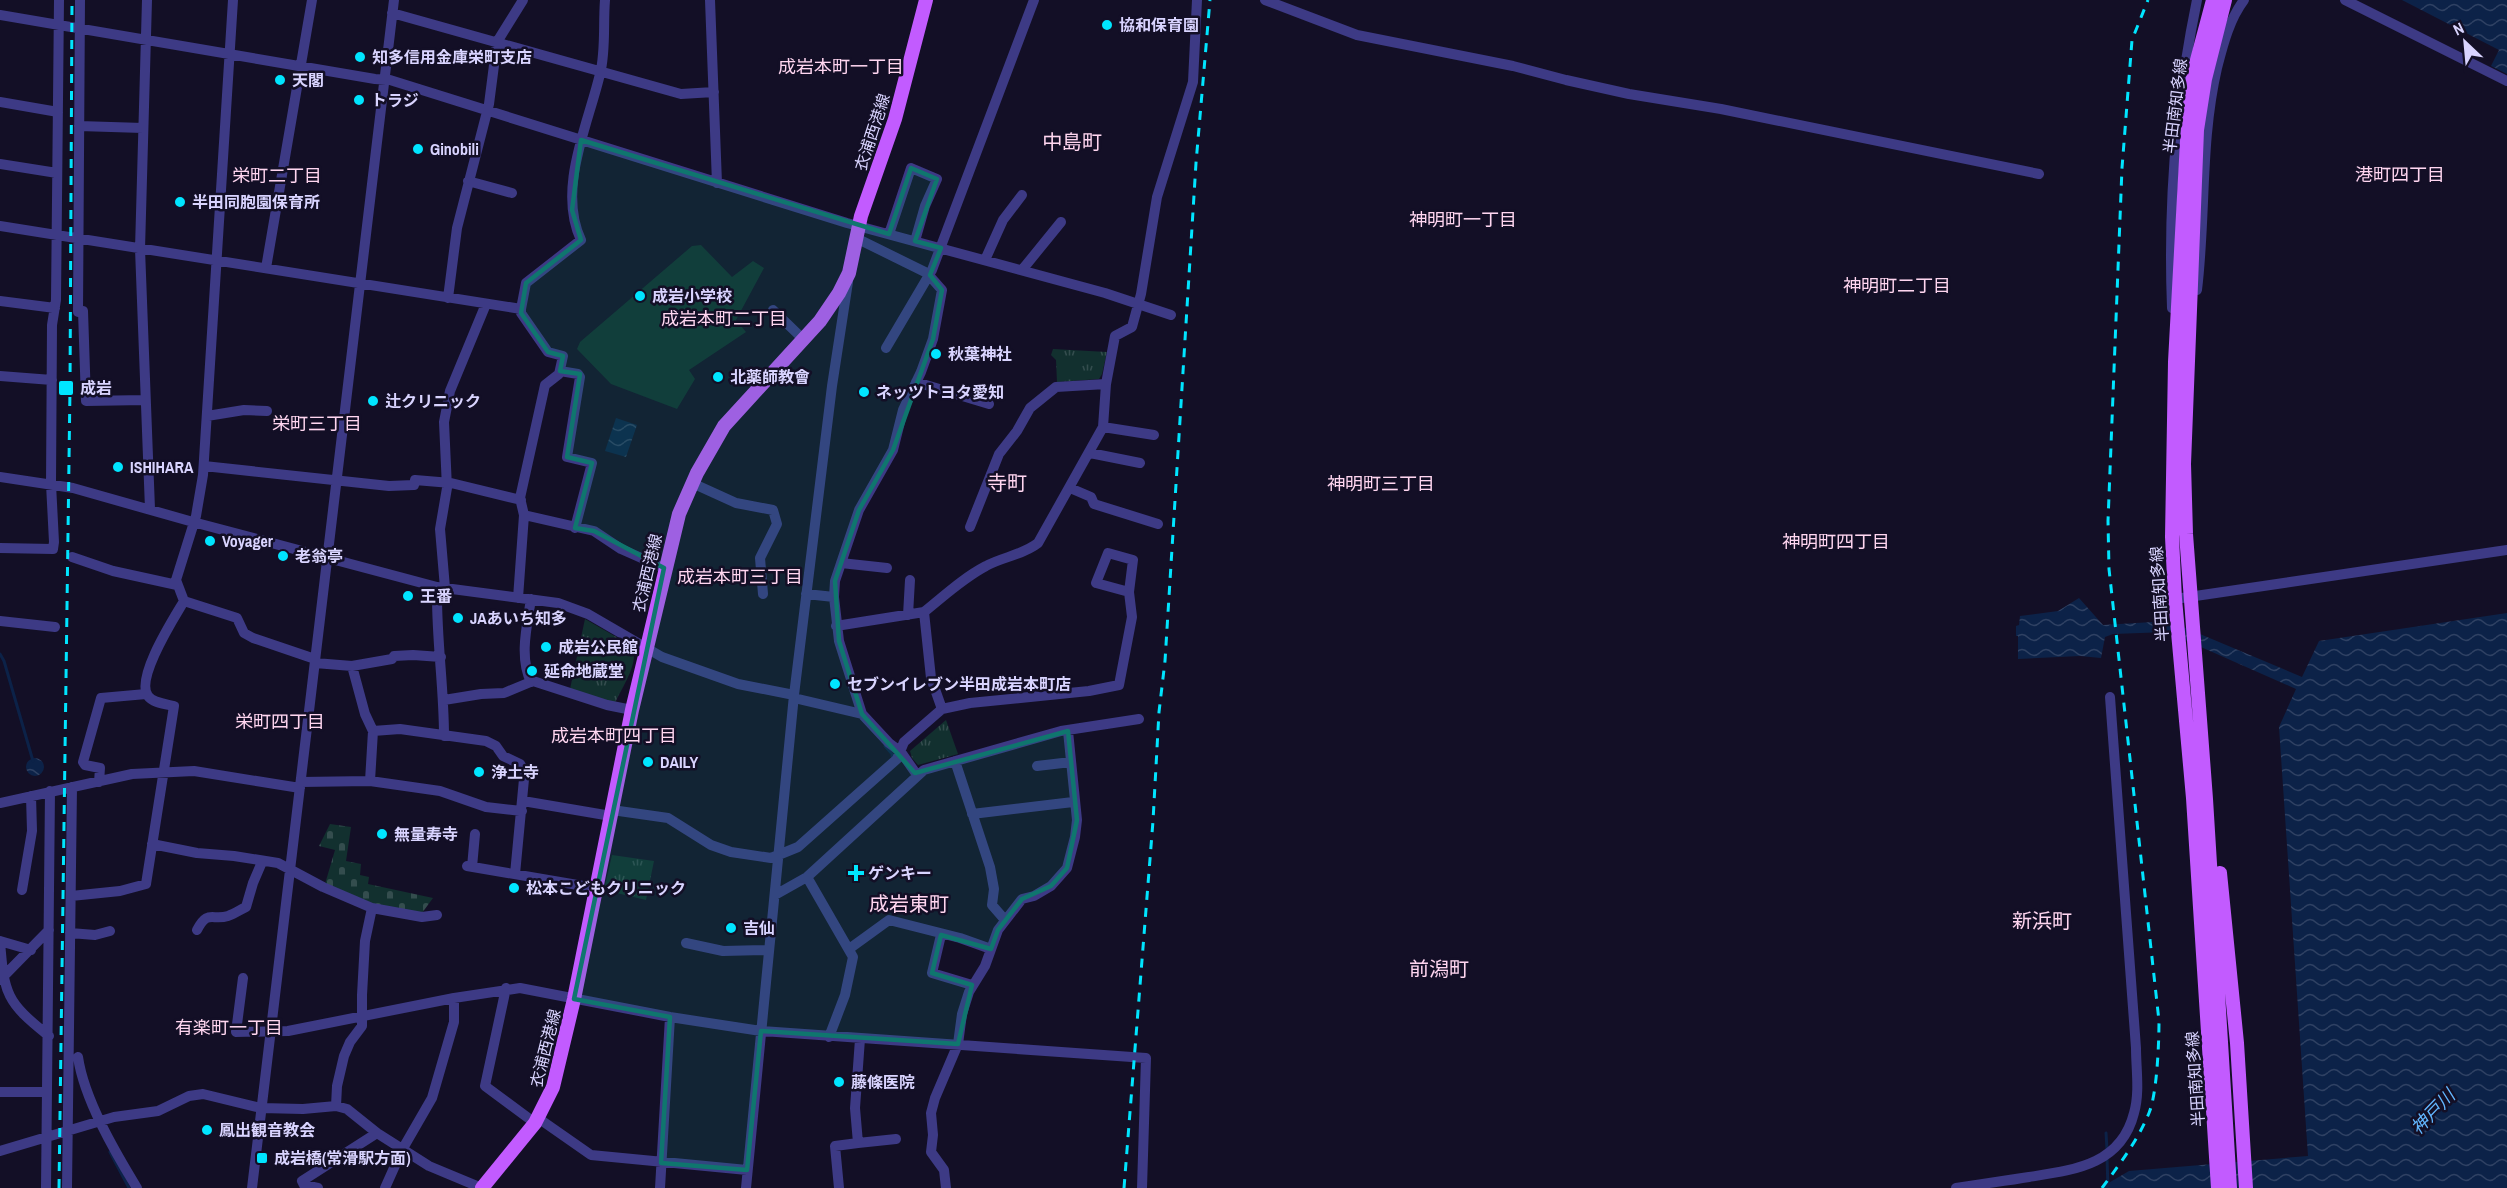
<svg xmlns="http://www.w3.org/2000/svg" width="2507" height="1188" font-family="'Archivo Narrow','Noto Sans JP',sans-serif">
<defs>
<pattern id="cemetery-stones" width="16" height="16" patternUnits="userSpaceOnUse" patternTransform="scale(1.5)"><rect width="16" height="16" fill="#12302f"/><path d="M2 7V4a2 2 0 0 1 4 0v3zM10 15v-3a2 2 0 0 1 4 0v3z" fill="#344d4e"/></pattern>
<pattern id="park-tufts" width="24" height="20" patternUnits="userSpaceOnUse" patternTransform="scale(1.5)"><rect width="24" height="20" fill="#12302f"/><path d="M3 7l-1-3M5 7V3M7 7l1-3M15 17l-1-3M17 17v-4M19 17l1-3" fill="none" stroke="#344d4e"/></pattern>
<pattern id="water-waves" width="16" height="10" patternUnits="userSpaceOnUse" patternTransform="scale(1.5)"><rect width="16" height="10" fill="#0c2248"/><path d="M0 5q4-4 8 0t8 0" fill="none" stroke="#2f4163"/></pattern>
</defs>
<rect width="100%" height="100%" fill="#130f26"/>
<!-- grass -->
<path fill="#12302f" d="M701,245L732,277L753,261L764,268L736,320L746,332L689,370L695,379L677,409L611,384L577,349L580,342L692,246Z"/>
<!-- cemetery -->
<path fill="url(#cemetery-stones)" d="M330,824L351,827L346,861L361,864L360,875L369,877L368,884L433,898L422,913L372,904L325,884L335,850L319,846Z"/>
<!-- park -->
<path fill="url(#park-tufts)" d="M1053,349L1107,352L1102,374L1099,379L1057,382L1056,360L1051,355Z
M585,619L632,646C640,662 622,687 615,703L570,689Z
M946,720L958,754L918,765L912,758L910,751Z
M612,855L654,861L646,900L604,890Z"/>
<!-- water -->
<path fill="url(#water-waves)" d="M2402,0H2507V74L2491,66L2499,50Z
M616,418L637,425L626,457L605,451Z
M2079,598L2103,625L2169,621L2302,677L2319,641L2507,613V1188H2100L2129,1171L2308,1156L2279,727L2296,689L2167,632L2113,634L2105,637L2101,658L2080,656L2018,659V636H2016V626L2019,625L2020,616L2058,611Z
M26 767a9 9 0 1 1 18 0a9 9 0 1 1-18 0Z"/>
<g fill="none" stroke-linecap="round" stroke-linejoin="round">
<!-- stream -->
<path stroke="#0c2248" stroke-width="3" d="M0,654L4,661L33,761
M885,746L893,755L892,756
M2106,1133L2107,1149
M110,1152L129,1188
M2107,1158L2108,1188"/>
<!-- minor -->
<path stroke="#3d3a85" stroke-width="10" d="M80,0L78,312L83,311L86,401L145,400
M147,0L140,249L150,509
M710,0L717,183
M1265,0L1357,35L1513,66L1566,80L1629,94L1721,109L2039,174
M2345,0L2507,81
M392,13L681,94L714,92
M0,15L375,79L390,80L847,223L1105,293L1171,315
M0,102L58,112
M79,126L143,128
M0,164L57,173
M468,181L512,193
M0,226L521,309
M889,234L911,168L937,179L925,206L915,241
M856,238L927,273L942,290L933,339L921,372L903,410L893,450L859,510L835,581L834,597L839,641L862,714L889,743L901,752L917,775
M985,260L1003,220L1022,195
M266,268L312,0
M1022,270L1061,222
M2197,290C2206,216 2200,141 2217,68C2223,45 2229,20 2244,0
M448,298L457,228L489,104L497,42L523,0
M0,301L55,308
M2172,308C2168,205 2176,101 2197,0
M773,310L803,339
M886,348L932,270L1034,0
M560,371L578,374L580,377L567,457L592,463L575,528
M0,376L52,380
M916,382L989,404
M207,416L244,410L267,411
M1103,427L1154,435
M1090,453L1140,463
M204,466L389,486L414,485L415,480L451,483L521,500
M0,477L73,488L193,522L437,587L558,603L588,614L662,657L738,684L794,695
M692,483L736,503L773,510L777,524L760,558L763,594
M1070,488L1091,497L1094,504L1158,524
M524,515L594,531L621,549L664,568
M970,527L999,454L1017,431L1030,408L1056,387L1106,384
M0,548L53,549L54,542L51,484L52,325L56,300L59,0
M72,557L113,571L177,585
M841,563L887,568
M437,587C436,637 444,686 444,736
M445,588L440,529L447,488L444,422L450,391L486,304
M806,594L834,597
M518,598L524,515L520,498L545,385L559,374L563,356L548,352L521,313V309L526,283L581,240C557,189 588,125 600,74C606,51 603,24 605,0
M531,599C527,626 519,657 531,682
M2175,599L2507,550
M184,601L237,618L244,633L253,638L315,659
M908,615L910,580
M0,621L55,627
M836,626L924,612
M315,663L352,666L392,659L394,656L413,655L441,657
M352,666L365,714L373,731L370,781
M794,698L862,714
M444,700L481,694L504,693L533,681L607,705L632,710
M942,709L931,678L924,612C944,596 963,578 986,566C1002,557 1023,555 1038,543L1103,427L1106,384L1115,336L1132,327L1141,294L1157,197L1193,82L1197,0
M373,731L400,729L486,741L496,746L503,756L520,764L525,772L524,779L515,874
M955,761L990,867L994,889L992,905L1005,920
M1037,766L1071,762
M99,782L100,768L85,765L83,762L101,698L146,694
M301,782L370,781L440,791L486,807L522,811
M523,801L611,816
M0,803L132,774L194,771L300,788
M612,810L668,818L711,845L731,852L771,858L798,847L897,759L904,742L942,709L970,703L1089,691L1119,685L1132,617L1129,592L1133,560L1108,553L1096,583L1129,592
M972,814L1073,802
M152,844L197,853L234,856L278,863L323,887L372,908L422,917L437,915
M467,866L595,888
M472,867L475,834
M807,877L853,957L845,995L829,1037
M22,890L32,831L31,796
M775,895L807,877L924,770L1061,731L1139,719
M71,896L120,891L146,884L174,706C166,704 153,703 148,696C135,678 174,618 184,601L176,580L196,516L203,475L233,0
M197,930C208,909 212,921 228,916C234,914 240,910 246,907L253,883L262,862
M70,933L95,935L110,931
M941,935L932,973L972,985
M0,941C4,994 6,1002 49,1036
M0,941L31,950
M686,943L723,951L769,950
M849,949L889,920L960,938L991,949
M243,978L236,1032L288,1031L454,998L520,988L670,1017L761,1031L1146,1058L1142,1188
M0,980L49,930
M506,988L485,1086L535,1123
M78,1057C84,1099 115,1152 137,1188
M0,1092H47
M336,1106L337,1086L344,1056L350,1042L362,1026V995L365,941L372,908
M538,1118L591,1155L747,1170
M858,1143L896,1139
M0,1151L114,1117L158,1111L189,1096L203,1094L261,1108L303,1109L336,1106L347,1109L377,1133L429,1166L482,1188
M46,1188L50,791
M67,1188L72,787
M252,1188L394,0
M318,1188L304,1185L302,1181L377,1133
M385,1188L402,1150L432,1098L454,1022V998
M660,1188L670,1017
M746,1188L794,695L832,386L848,282
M839,1188L835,1146L858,1143L855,1108L860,1039
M946,1188L944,1170L931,1152L933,1135L931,1113L935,1098L958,1044L962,1014L969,992L985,966L998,930L1022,899L1034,896L1051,886L1067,868L1075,837L1077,820L1068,731
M1956,1188C1980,1184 2005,1181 2029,1177C2074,1170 2121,1165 2134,1113C2140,1092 2136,1069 2136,1048L2110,697"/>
<!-- major -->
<path stroke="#c25bff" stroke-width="14" d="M2213,0L2193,75L2188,123L2175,362L2172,537L2175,599L2193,798L2218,1188
M2225,0L2205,79L2197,130L2184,464L2186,534L2206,799L2230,1188
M2220,873L2237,1043L2246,1188
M482,1188L535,1123L553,1087L574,999L632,710L679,514L697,473L724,426L820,321L839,293L849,273L861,216L895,119L926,0"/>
<!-- rail -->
<path stroke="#00e5ff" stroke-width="3" stroke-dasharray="9 8" stroke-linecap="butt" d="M59,1188L70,388L72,0
M1124,1188L1153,821L1159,712L1165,661L1196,163L1210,0
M2102,1188C2119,1165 2138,1140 2149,1113C2157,1094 2159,1043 2159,1021L2109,569L2108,521L2122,168L2132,40L2148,0"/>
</g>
<!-- marked area -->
<path fill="#0f766e" fill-opacity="0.2" stroke="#0f766e" stroke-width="4.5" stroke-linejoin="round" d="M581,140L889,234L911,168L937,179L915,241L941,248L930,275L942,290L933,339L893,450L859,510L835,581L839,641L862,714L915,773L1068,731L1077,820L1067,868L1051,886L1022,899L998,930L991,949L941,935L932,973L972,985L958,1044L761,1031L747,1170L661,1163L670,1017L574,999L664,568L594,531L575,528L592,463L567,457L580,374L560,371L563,356L548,352L521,313L526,283L581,240L572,210Z"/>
<!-- markers -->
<g fill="#00e5ff" stroke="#130f26" stroke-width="2">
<circle cx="1107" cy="25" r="6"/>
<circle cx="360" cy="57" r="6"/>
<circle cx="280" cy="80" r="6"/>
<circle cx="359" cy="100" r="6"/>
<circle cx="418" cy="149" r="6"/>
<circle cx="180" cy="202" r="6"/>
<circle cx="640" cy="296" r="6"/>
<circle cx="936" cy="354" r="6"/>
<circle cx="718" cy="377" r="6"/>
<rect x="58" y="380" width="16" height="16" rx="3"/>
<circle cx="864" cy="392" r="6"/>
<circle cx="373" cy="401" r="6"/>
<circle cx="118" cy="467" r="6"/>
<circle cx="210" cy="541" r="6"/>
<circle cx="283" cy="556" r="6"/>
<circle cx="408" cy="596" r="6"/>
<circle cx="458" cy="618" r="6"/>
<circle cx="546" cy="647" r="6"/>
<circle cx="532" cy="671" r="6"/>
<circle cx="835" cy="684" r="6"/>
<circle cx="648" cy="762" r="6"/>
<circle cx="479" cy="772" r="6"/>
<circle cx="382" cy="834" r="6"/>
<path d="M853 864h6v6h6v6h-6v6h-6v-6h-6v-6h6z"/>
<circle cx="514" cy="888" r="6"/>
<circle cx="731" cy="928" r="6"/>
<circle cx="839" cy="1082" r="6"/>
<circle cx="207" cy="1130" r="6"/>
<rect x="256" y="1152" width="12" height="12" rx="3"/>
</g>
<g text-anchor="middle" stroke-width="5" stroke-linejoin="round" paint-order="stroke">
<!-- poi labels -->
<g font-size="16" font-weight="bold" fill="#d9d4ff" stroke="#130f26" text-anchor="start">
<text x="1119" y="31">協和保育園</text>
<text x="372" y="63">知多信用金庫栄町支店</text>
<text x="292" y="86">天閣</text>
<text x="371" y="106">トラジ</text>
<text x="430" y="155">Ginobili</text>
<text x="192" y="208">半田同胞園保育所</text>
<text x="652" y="302">成岩小学校</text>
<text x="948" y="360">秋葉神社</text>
<text x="730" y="383">北薬師教會</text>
<text x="80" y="394">成岩</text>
<text x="876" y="398">ネッツトヨタ愛知</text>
<text x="385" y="407">辻クリニック</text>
<text x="130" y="473">ISHIHARA</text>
<text x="222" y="547">Voyager</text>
<text x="295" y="562">老翁亭</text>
<text x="420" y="602">王番</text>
<text x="470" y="624">JAあいち知多</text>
<text x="558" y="653">成岩公民館</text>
<text x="544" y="677">延命地蔵堂</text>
<text x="847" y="690">セブンイレブン半田成岩本町店</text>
<text x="660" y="768">DAILY</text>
<text x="491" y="778">浄土寺</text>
<text x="394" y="840">無量寿寺</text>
<text x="868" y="879">ゲンキー</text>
<text x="526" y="894">松本こどもクリニック</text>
<text x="743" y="934">吉仙</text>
<text x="851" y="1088">藤條医院</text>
<text x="219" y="1136">鳳出観音教会</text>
<text x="274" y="1164">成岩橋(常滑駅方面)</text>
</g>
<!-- street labels -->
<g font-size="16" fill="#d9d4ff" stroke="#130f26">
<text transform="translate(2175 106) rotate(-83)" y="6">半田南知多線</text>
<text transform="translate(872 132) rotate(-72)" y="6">衣浦西港線</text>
<text transform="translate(647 573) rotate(-77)" y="6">衣浦西港線</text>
<text transform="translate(2159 594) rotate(-94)" y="6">半田南知多線</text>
<text transform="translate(545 1048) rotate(-76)" y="6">衣浦西港線</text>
<text transform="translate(2195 1079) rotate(-94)" y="6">半田南知多線</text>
</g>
<!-- neighbourhood labels -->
<g font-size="18" fill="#ffd6f0" stroke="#130f26">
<text x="841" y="73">成岩本町一丁目</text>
<text x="2400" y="181">港町四丁目</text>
<text x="277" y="182">栄町二丁目</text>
<text x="1463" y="226">神明町一丁目</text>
<text x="1897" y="292">神明町二丁目</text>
<text x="724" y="325">成岩本町二丁目</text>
<text x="317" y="430">栄町三丁目</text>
<text x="1381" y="490">神明町三丁目</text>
<text x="1836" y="548">神明町四丁目</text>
<text x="740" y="583">成岩本町三丁目</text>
<text x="280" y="728">栄町四丁目</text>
<text x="614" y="742">成岩本町四丁目</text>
<text x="229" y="1034">有楽町一丁目</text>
</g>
<!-- water labels -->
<g font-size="18" font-style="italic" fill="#62b6ff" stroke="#130f26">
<text transform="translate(2433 1112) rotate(-46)" y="6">神戸川</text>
</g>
<!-- quarter labels -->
<g font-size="20" fill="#ffd6f0" stroke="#130f26">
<text x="1072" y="149">中島町</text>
<text x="1007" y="490">寺町</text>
<text x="909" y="911">成岩東町</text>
<text x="2042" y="928">新浜町</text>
<text x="1439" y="976">前潟町</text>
</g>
</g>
<!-- north arrow -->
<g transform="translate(2465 42) rotate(334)" stroke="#130f26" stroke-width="4.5" paint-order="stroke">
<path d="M0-4.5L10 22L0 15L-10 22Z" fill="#d9d4ff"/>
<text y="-9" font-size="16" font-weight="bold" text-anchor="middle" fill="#d9d4ff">N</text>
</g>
</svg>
